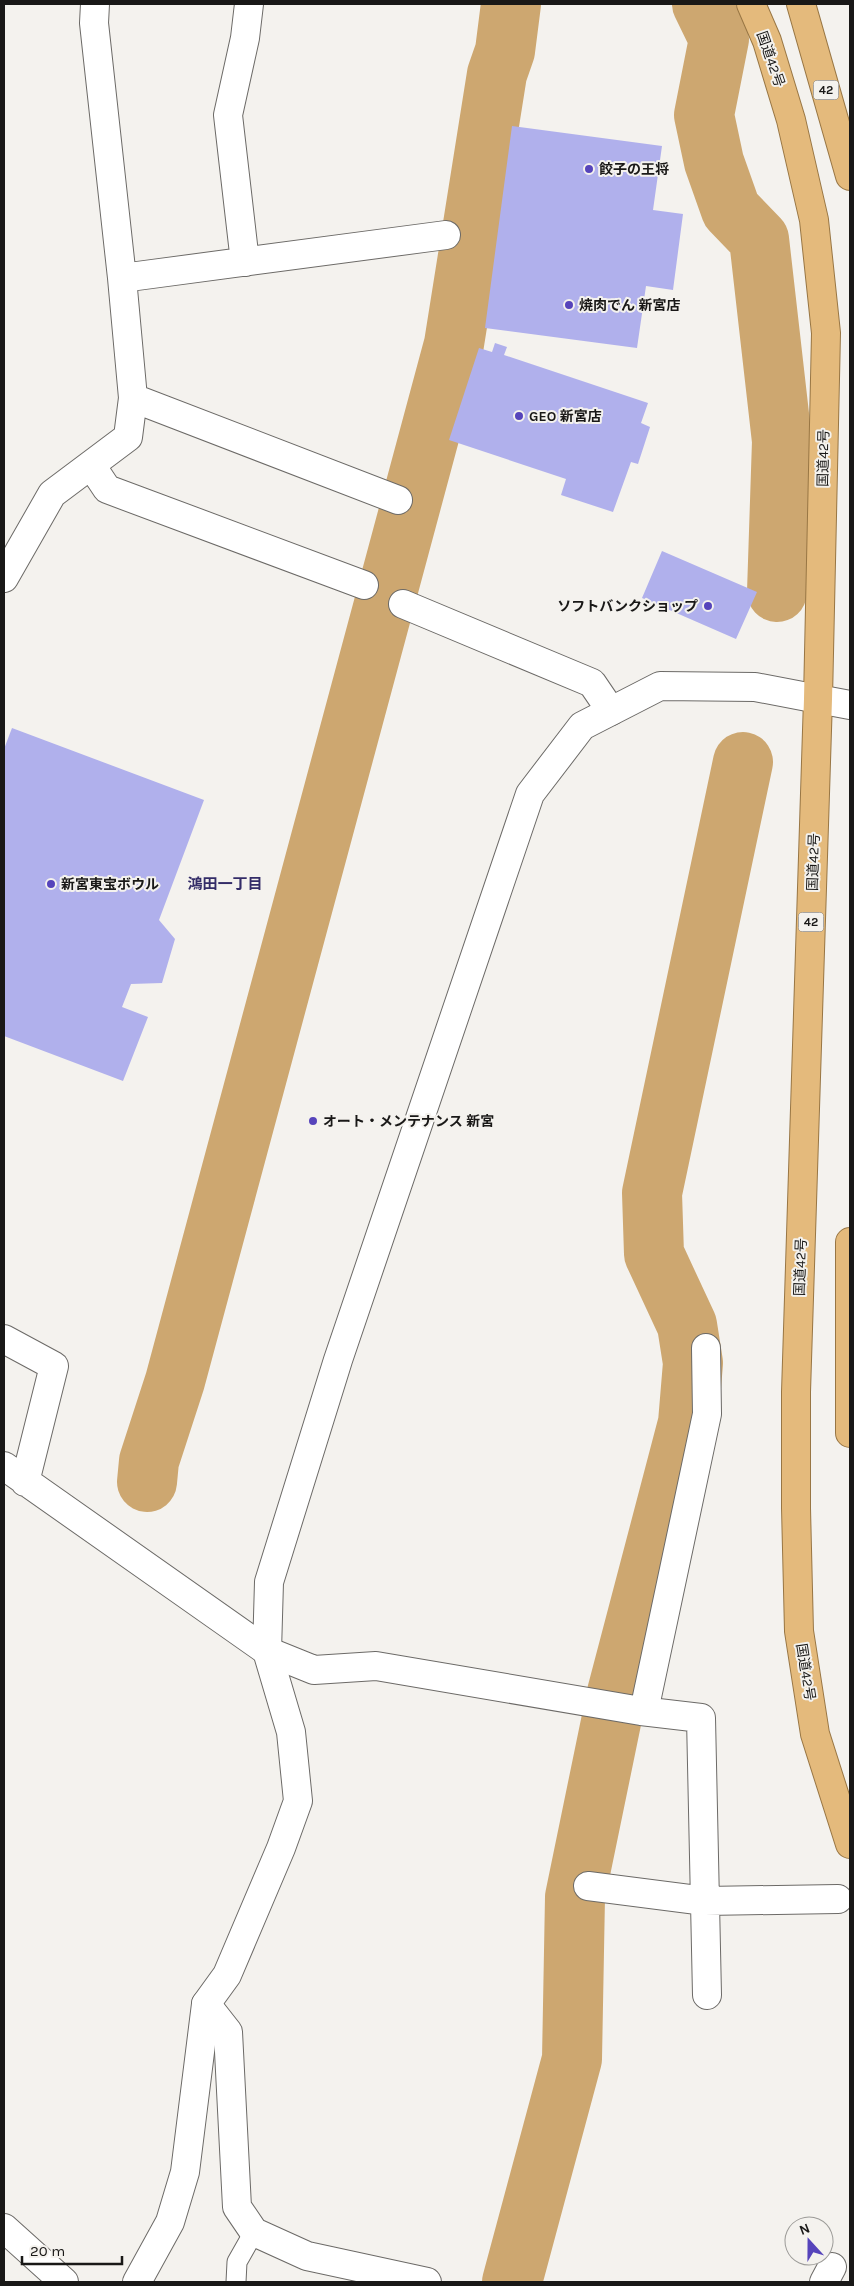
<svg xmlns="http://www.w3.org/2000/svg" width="854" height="2286" font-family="Karla,'Noto Sans JP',sans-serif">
<rect width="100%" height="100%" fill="#f4f2ee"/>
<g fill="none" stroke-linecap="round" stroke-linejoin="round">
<!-- river -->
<path stroke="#cda770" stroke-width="60" d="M702,4L719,39L704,115L714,162L731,210L759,239L782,441L777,592
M147,1482L149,1461L175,1381L454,344L497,74L505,51L511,4
M512,2282L572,2059L575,1897L617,1693L688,1423L693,1363L687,1325L654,1254L652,1193L743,762"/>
</g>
<!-- building -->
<path fill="#b0b0ec" d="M512,126L662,146L653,210L683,214L673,290L646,286L637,348L485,328Z
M495,343L507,347L504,355L648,403L641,423L650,427L638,464L631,462L613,512L561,495L566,479L449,440L479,348L492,352Z
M662,551L757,592L736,639L642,598Z
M12,728L204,800L159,920L175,939L162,983L131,984L122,1007L148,1017L123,1081L4,1036V749Z"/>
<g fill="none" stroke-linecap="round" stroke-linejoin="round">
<!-- service casing -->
<g stroke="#6c6a67" stroke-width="21">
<path id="service" d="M236,2282L237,2262L254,2232"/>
</g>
<!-- minor casing -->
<g stroke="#6c6a67" stroke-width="30">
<path id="minor" d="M245,262L228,115L245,38L249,4
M122,278L446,235
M133,398L398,500
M91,465L107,489L364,585
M4,578L52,494L128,437L133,398L122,278L94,23L95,4
M403,604L592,683L611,711
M818,699L850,705
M4,1339L54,1366L25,1482
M4,1466L267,1651L314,1670L376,1666L641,1711L701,1718L707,1995
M644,1711L707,1414L706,1348
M588,1886L705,1901L838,1899
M206,2004L228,2032L237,2207L254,2232L307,2256L427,2282
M4,2228L64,2282
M824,2282L832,2267"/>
</g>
<!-- tertiary casing -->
<g stroke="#6c6a67" stroke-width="30">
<path id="tertiary" d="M137,2282L170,2222L185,2172L206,2004L227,1975L281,1848L298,1801L291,1732L267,1651L269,1582L338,1360L530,794L582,726L660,686L755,687L818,699"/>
</g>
<!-- trunk casing -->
<g stroke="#987644" stroke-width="30">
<path id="trunk" d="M751,4L767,41L791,120L814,220L826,333L818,699L796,1392V1508L799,1631L815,1734L850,1844
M801,4L850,176
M850,1242V1433"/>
</g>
<!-- service -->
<use href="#service" stroke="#fff" stroke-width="19"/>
<!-- minor -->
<use href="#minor" stroke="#fff" stroke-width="28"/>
<!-- tertiary -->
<use href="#tertiary" stroke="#fff" stroke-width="28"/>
<!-- trunk -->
<use href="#trunk" stroke="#e4ba7c" stroke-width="28"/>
</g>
<!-- markers -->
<g fill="#5644bb" stroke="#f4f2ee" stroke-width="2">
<circle cx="589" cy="169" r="5"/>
<circle cx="569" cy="305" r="5"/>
<circle cx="519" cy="416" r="5"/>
<circle cx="708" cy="606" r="5"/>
<circle cx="51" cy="884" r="5"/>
<circle cx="313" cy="1121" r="5"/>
</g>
<g text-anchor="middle" stroke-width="4" stroke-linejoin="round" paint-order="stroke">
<!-- shield labels -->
<g fill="#f4f2ee" stroke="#5b5958" stroke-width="1">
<rect x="813.5" y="80.5" width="25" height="19" rx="4"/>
<rect x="798.5" y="912.5" width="25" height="19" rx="4"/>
</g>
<g font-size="12" font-weight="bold" fill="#191817">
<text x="826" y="94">42</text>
<text x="811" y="926">42</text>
</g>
<!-- street labels -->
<g font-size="14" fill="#191817" stroke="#f4f2ee">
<text transform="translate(771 59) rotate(71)" y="5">国道42号</text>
<text transform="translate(823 458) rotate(-89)" y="5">国道42号</text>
<text transform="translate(813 862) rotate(-88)" y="5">国道42号</text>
<text transform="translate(800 1267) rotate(-88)" y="5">国道42号</text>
<text transform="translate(806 1672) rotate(81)" y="5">国道42号</text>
</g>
<!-- poi labels -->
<g font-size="14" font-weight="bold" fill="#191817" stroke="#f4f2ee" text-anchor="start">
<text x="599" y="174">餃子の王将</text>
<text x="579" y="310">焼肉でん 新宮店</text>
<text x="529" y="421">GEO 新宮店</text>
<text x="698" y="611" text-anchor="end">ソフトバンクショップ</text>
<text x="61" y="889">新宮東宝ボウル</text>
<text x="323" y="1126">オート・メンテナンス 新宮</text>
</g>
<!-- neighbourhood labels -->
<g font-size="15" font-weight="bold" fill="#332c68" stroke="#f4f2ee">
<text x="225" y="889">鴻田一丁目</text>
</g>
</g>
<!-- border -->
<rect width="854" height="2286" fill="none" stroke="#191817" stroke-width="10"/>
<!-- north arrow -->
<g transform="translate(809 2241) rotate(339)"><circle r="24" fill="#f4f2ee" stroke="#9c9b98"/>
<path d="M0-4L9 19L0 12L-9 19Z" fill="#5644bb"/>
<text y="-8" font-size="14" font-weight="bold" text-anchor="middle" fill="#191817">N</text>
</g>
<!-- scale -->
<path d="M22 2256v8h100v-8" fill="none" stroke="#191817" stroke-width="2.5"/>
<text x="30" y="2256" font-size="15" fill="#191817" stroke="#f4f2ee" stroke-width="4" paint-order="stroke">20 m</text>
</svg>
